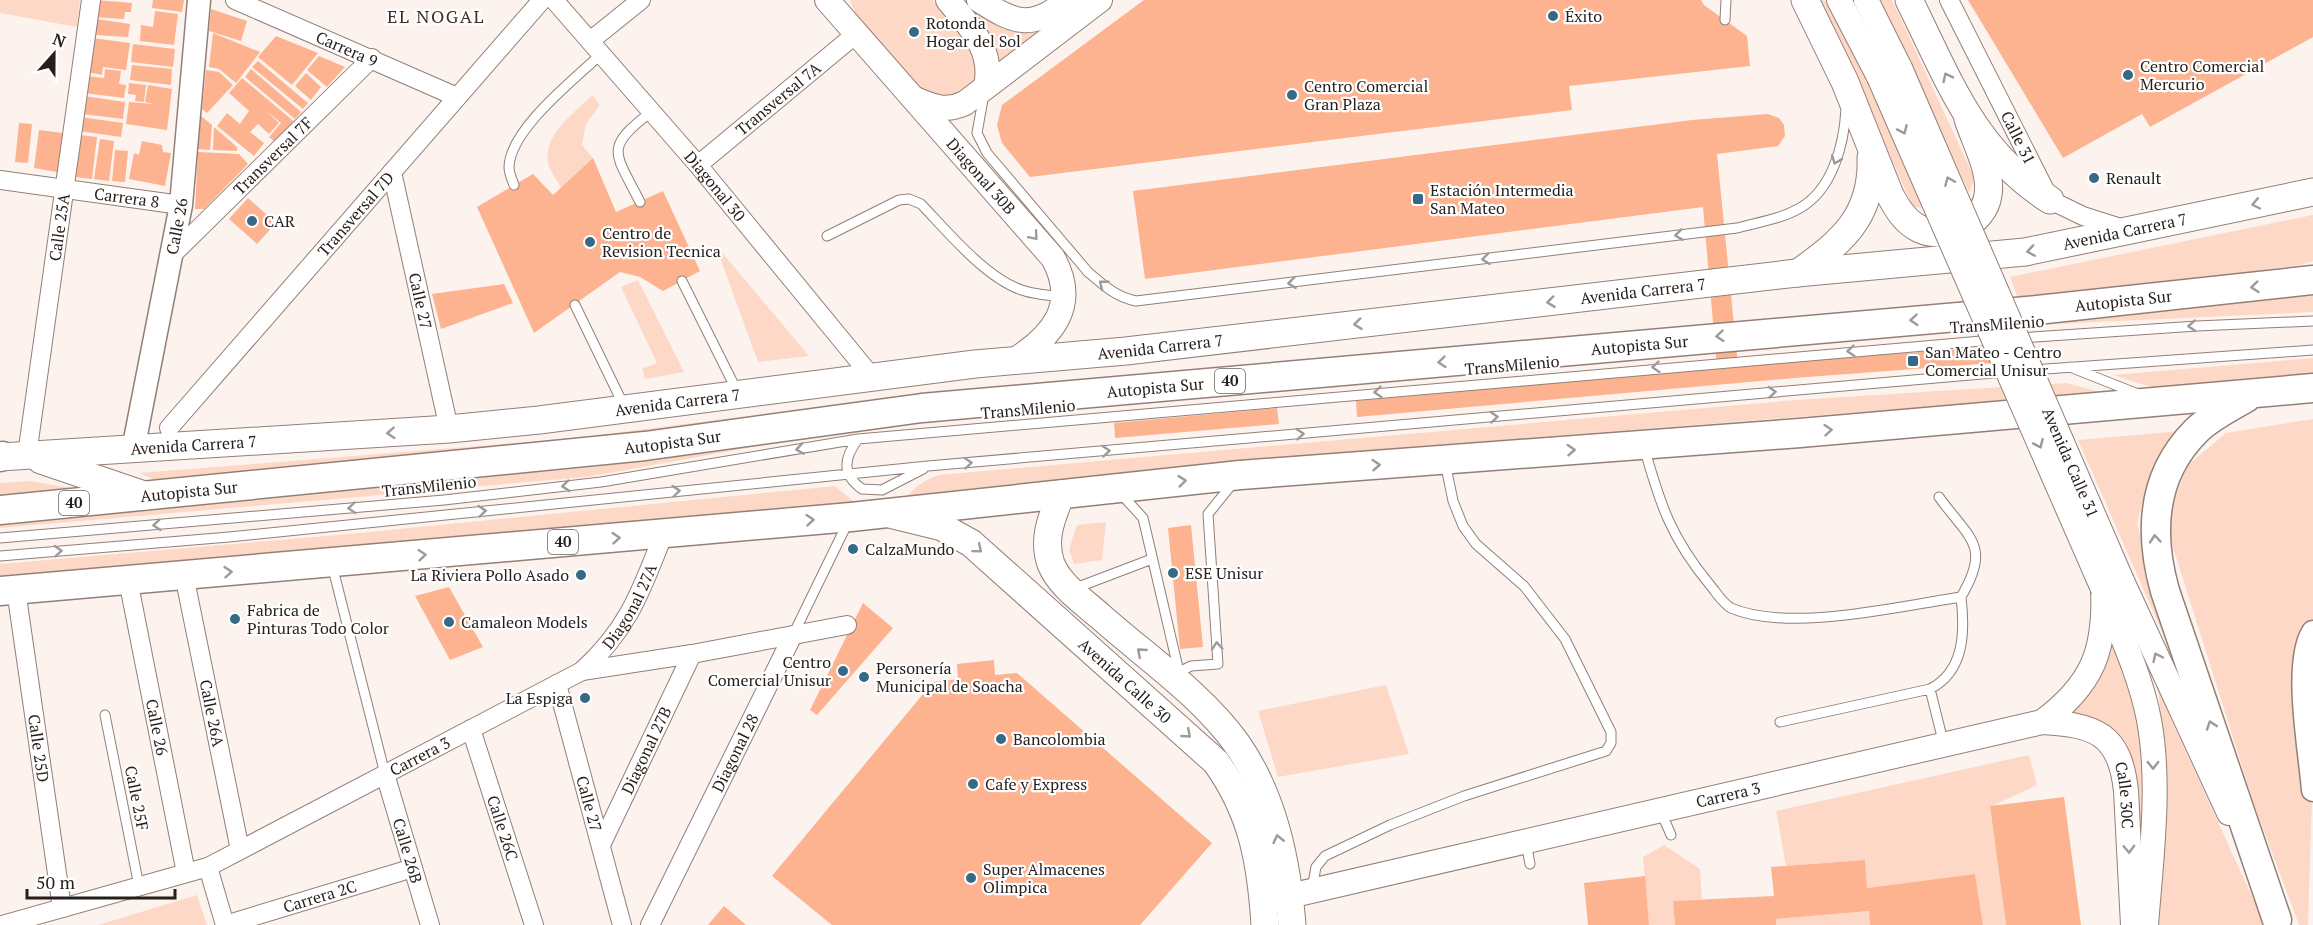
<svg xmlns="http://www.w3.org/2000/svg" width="2313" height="925" font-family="'PT Serif',serif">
<rect width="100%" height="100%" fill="#fcf3ef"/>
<!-- green -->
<path fill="#fed8c6" d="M0,0H80L77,27L0,13Z
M850,0H933L968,44L975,57L976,81L952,97H945L920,89L857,17Z
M959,0C990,20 1006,29 1043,30L998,66Z
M1820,0L1832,2L1923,208L1913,207Z
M1877,0H1892L1975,179L1969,192Z
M592,95L600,105L586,124L582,145L593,158L561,188C557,180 550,171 548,163C543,134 575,113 592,95Z
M2313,215V261L2300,265L2150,286L2018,298L2010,277Z
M715,244L809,356L758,362Z
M638,280L684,372L645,379L642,369L657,363L621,287Z
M2313,288V312L2031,325Z
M2313,358V376L2154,388L2113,375Z
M2067,383L2103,393L1234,461L905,500C914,487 924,480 939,475L1796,400Z
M748,416L650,432L157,481L139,473L568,439Z
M2313,419V766L2308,925H2299L2254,804L2165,522L2188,465L2226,433Z
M2181,431L2162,452L2148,481L2137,524L2181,675L2078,440Z
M770,444L587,477L0,528V518L585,468Z
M30,481L77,489L0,499V483Z
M835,486L857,504L0,576V564L349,534Z
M1106,522L1102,560L1074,564L1069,549L1077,525Z
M2109,640C2120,664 2131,687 2138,713C2152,763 2142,819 2140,869L2134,768L2069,713L2108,660Z
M1386,685L1409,754L1278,777L1258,711Z
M2158,688L2170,717L2265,925H2157L2166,770Z
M2029,755L2037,785L1990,807L2006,925H1983L1975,874L1867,888L1864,860L1786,866L1776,811Z
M1664,845L1700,869L1702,899L1673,901L1675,925H1649L1643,857Z
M197,895L207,925H98Z
M1869,911L1870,925H1776V919Z"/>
<!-- building -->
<path fill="#fdb290" d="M96,0L132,3L131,12H125L124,19L94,17Z
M153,0H184L182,12L152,8Z
M1144,0H1701L1704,5L1747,36L1750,66L1569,86L1572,110L1030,177L1002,143L997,125L1002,105Z
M1968,0H2313V37L2150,127L2142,114L2063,158Z
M211,9L247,21L241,41L209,31Z
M155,11L178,14L174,45L140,41L141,25L153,27Z
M96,19L130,24L128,37L94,35Z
M213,33L260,52L236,83L219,69L209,67Z
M276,36L318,53L292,85L258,57Z
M92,38L130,43L126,70L103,67L102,75L87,72Z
M133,44L175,49L173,67L131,62Z
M319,56L345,67L327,87L307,70Z
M258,61L308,103L303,109L252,67Z
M132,65L172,69L171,85L130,80Z
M105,69L121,71L119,84L126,85L124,98L84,93L86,76L104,78Z
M251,69L301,112L295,119L245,77Z
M206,70L219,72L233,85L207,113L202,109Z
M306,73L321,87L311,100L295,86Z
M242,78L298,125L280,146L269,137L281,123L265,110L279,123L269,134L258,124L250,132L264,143L254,156L217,126L227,113L240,124L249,111L229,93Z
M129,83L146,85L144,102L135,101L136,95L128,94Z
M148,85L172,89L167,130L126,124L129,102L154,104L145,102Z
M84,96L125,102L123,119L82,114Z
M1768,114L1779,118L1784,125L1785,136L1778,146L1717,154L1738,365L2032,344L2034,360L1794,378L1357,417L1356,401L1717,368L1703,207L1145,279L1133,191L1692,120Z
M201,116L212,125L210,150L198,149Z
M81,117L123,123L121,137L79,131Z
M19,123L32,124L28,163L15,162Z
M214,127L237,147V151L213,150Z
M39,130L63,133L57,172L34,168Z
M79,135L97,137L92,179L75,177Z
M100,139L114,141L109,181L94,179Z
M142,141L162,145L163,152L171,153L165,186L129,179L134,153L139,155Z
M115,150L128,151L125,182L112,181Z
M198,152L239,154L248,164L204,209H195Z
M593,158L616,212L663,191L700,271L663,291L640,277L620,272L534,333L477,207L533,174L553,195Z
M248,198L276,223L257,244L229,219Z
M504,284L513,303L441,329L432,294Z
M1277,408L1279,424L1115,438L1114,423Z
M1191,525L1203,647L1180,649L1168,528Z
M449,587L483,647L450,660L415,596Z
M863,603L893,628L817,715L810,710Z
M994,660L995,675L1017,673L1212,843L1140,925H832L772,876L933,682L958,679L957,664Z
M2064,797L2081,925H2006L1990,806Z
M1865,860L1867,888L1975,874L1983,925H1870L1869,911L1776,919V925H1675L1673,901L1774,896L1771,867Z
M1645,876L1649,925H1588L1584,883Z
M724,906L746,925H708Z"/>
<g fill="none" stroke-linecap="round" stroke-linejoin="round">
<!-- service casing -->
<g stroke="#937f76" stroke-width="11">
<path id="service" d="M1725,20L1726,0
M984,94L977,133L987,153L1088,272C1103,285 1116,297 1136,301L1737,228C1759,222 1781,219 1800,208C1833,189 1844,144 1846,109
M514,185C512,180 509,173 509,167C510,129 575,79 601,54
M640,202C615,152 603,149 651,112
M827,236L899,200L909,199L921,204C948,232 988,281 1025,291C1037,295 1050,295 1063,297
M682,281L737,391
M575,305L624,406
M2019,338L2197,326L2313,321
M2070,367L2138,394
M2031,370L2313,350
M858,439C844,458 841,474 862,489L882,490L923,469
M1644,447C1660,504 1671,538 1710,585C1716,592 1723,604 1731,608C1789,633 1899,606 1961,597C1992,545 1969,539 1939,497
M1122,495L1143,518L1179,672
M0,538L444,500L601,482L858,439L1993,340
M0,556L229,537L928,466L2005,372
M332,565L385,774
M1073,589L1152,559
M793,635L848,522
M1179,672L1191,666L1218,664L1208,514L1233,483
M1930,689L1944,745
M105,715L139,886
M1780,722L1930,689C1965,671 1965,631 1961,597
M1661,812L1671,835
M1526,842L1530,864
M1312,889L1316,867L1325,856L1390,825L1464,796L1606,751L1611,743V732L1565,639L1524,586L1476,544L1463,526L1453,501L1445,462"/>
</g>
<!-- minor casing -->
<g stroke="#937f76" stroke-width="20">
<g id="minor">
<path id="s1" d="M235,0L457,97"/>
<path id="s2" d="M554,0L698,165L872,377"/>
<path id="s3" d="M1949,0L2050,200L2083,216L2124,229"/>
<path d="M590,41L641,0"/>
<path id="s4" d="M698,165L856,34"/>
<path id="s5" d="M392,172L449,429"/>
<path id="s6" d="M0,180L181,205"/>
<path id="s7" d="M173,254L372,58"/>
<path id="s8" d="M169,428L542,0"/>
<path id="s9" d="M27,455L91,0"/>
<path id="s10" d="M184,575L240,850"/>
<path id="s11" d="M128,580L186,873"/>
<path id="s12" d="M16,590L62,908"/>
<path id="s13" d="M582,671C629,628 641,591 664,533"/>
<path id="s14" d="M557,684L622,925"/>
<path id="s15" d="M471,729L534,925"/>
<path id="s16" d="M385,774L430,925"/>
<path id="s17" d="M601,845L692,654"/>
<path d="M208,867L225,925"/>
<path id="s18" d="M2,925L208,867L582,671L692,654L847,625"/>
<path id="s19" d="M225,925L413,868"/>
<path id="s20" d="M650,925L793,635"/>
</g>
</g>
<!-- tertiary casing -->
<g stroke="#937f76" stroke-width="25">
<g id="tertiary">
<path id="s21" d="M133,450L181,205L199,0"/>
<path d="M2313,632C2293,663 2310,751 2313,790"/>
</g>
</g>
<!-- secondary casing -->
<g stroke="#937f76" stroke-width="26">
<g id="secondary">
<path id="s22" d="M827,0L1053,258C1079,305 1053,336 1013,361"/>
<path d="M948,0C970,27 994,50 986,86"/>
<path d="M979,0C1016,24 1032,30 1068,0"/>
<path d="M1839,0L1879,77"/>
<path d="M1866,0L1900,68"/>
<path d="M915,99C933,107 947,112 965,103L1100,0"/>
<path d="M2122,581L2229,813"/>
<path d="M2107,600C2123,639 2141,678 2149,720C2161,784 2151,860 2146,925"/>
<path id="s23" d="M2042,722C2095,725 2120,733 2126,791L2133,925"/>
<path id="s24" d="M1272,900L2042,722C2092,685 2106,651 2103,589"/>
</g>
</g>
<!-- primary casing -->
<g stroke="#937f76" stroke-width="29">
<g id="primary">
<path d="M1805,0L1845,82L1890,195C1897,208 1905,222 1920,229C1946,241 1984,224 1988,195C1992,171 1975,141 1968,119"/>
<path d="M1909,0C1948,78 1973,151 2050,200"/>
<path d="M1798,273C1842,242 1873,216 1871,158"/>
<path id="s25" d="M0,457L449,429L539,420L975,364L1126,351L1797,273L2025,252L2313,192"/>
<path d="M41,460L147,496"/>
<path d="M1061,494C1052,517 1042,539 1051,564C1060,586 1084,602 1101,617C1145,656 1203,696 1237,744C1274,797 1287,862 1292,925"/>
<path id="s26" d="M893,515L942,527L971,543L1216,762C1253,814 1261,863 1265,925"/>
</g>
</g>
<!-- trunk casing -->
<g stroke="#937f76" stroke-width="31">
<g id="trunk">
<path d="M2246,398C2229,408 2210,417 2196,431C2151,476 2149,534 2165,591L2277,920"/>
<path d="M0,457L3,456"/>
<path id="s27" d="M0,510L645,446L922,408L2037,310L2313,280"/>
<path d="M0,591L851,517L1240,475L1800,433L2313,388"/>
</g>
</g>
<!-- service -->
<use href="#service" stroke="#fff" stroke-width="9"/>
<!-- minor -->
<use href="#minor" stroke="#fff" stroke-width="18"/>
<!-- tertiary -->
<use href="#tertiary" stroke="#fff" stroke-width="22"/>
<!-- secondary -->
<use href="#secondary" stroke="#fff" stroke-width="24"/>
<!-- primary -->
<use href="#primary" stroke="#fff" stroke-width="27"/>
<!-- trunk -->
<use href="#trunk" stroke="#fff" stroke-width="28"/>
<!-- secondary-bridge casing -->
<g stroke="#937f76" stroke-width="26" stroke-linecap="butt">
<g id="secondary-bridge">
<path id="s28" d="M1900,68L2122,581"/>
<path d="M1879,77L2103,589"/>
</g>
</g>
<!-- secondary-bridge -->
<use href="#secondary-bridge" stroke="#fff" stroke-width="24"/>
</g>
<!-- one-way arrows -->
<defs><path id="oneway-chevron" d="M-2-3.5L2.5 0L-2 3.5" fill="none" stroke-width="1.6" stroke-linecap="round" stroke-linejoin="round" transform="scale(1.5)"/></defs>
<g stroke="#9d9a98">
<use href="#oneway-chevron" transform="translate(1947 77) rotate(-116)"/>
<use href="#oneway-chevron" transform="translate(1903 130) rotate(66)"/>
<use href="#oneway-chevron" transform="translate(1836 160) rotate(110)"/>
<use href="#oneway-chevron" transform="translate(1949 181) rotate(-113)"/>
<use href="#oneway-chevron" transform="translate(2256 204) rotate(168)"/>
<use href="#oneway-chevron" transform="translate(1679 235) rotate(173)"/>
<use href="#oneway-chevron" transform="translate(1034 236) rotate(49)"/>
<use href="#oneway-chevron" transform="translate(2031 251) rotate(171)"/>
<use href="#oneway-chevron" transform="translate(1486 259) rotate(173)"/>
<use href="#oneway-chevron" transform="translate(1292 283) rotate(173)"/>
<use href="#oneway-chevron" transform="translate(1103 284) rotate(-142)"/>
<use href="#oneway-chevron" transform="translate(2255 287) rotate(174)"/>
<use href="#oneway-chevron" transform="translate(1551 302) rotate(173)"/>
<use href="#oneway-chevron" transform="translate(1914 320) rotate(175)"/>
<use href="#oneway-chevron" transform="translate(1358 324) rotate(173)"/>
<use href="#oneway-chevron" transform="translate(2192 326) rotate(176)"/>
<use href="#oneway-chevron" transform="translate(1720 336) rotate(175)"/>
<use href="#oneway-chevron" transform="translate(1851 351) rotate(175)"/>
<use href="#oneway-chevron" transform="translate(1442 362) rotate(175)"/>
<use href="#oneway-chevron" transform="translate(1656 367) rotate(175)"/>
<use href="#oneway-chevron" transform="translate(1378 392) rotate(175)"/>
<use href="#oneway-chevron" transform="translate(1772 392) rotate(-5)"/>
<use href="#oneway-chevron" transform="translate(1494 417) rotate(-5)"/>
<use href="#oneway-chevron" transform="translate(1828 430) rotate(-5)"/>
<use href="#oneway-chevron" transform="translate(391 433) rotate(176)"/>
<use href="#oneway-chevron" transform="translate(1300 434) rotate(-5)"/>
<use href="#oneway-chevron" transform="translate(2039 444) rotate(66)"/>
<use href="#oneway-chevron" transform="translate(800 449) rotate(171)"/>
<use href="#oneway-chevron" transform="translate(1571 450) rotate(-4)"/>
<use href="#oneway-chevron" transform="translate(1106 451) rotate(-5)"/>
<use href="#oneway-chevron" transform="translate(968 463) rotate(-5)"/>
<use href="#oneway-chevron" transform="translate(1376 465) rotate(-4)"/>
<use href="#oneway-chevron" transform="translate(1182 481) rotate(-6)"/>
<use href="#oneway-chevron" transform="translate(566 486) rotate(174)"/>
<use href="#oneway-chevron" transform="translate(676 491) rotate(-6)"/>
<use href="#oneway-chevron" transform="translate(352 508) rotate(175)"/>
<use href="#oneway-chevron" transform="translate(482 511) rotate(-6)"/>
<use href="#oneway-chevron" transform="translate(810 520) rotate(-5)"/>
<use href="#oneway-chevron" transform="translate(157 525) rotate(175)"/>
<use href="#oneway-chevron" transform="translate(616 538) rotate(-5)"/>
<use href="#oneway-chevron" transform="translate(2155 539) rotate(-95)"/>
<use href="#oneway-chevron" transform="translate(978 549) rotate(40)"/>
<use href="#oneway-chevron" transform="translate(58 551) rotate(-5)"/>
<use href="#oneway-chevron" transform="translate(422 555) rotate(-5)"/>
<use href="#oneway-chevron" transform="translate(228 572) rotate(-5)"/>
<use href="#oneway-chevron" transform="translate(1217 646) rotate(-94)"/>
<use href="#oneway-chevron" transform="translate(1141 652) rotate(-139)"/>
<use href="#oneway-chevron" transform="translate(2157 657) rotate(-115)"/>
<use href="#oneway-chevron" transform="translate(2211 725) rotate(-109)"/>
<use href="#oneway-chevron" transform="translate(1187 734) rotate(41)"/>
<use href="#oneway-chevron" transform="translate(2153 765) rotate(90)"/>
<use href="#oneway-chevron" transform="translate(1278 839) rotate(-103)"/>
<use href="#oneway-chevron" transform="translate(2129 849) rotate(88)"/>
</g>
<!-- markers -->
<g fill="#356985" stroke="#fff" stroke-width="2">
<circle cx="1553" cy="16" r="6"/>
<circle cx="914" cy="32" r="6"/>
<circle cx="2128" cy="75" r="6"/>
<circle cx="1292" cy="95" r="6"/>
<circle cx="2094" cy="178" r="6"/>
<rect x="1412" y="193" width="12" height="12" rx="3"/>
<circle cx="252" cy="221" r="6"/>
<circle cx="590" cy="242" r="6"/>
<rect x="1907" y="355" width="12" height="12" rx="3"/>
<circle cx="853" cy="549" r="6"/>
<circle cx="1173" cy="573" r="6"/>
<circle cx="581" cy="575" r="6"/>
<circle cx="235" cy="619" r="6"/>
<circle cx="449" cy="622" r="6"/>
<circle cx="843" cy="671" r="6"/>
<circle cx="864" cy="677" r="6"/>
<circle cx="585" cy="698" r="6"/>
<circle cx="1001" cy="739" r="6"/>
<circle cx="973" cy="784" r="6"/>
<circle cx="971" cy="878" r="6"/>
</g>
<g text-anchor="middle" stroke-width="4.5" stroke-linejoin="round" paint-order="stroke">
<!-- shield labels -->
<g fill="#fff" stroke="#67625f" stroke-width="1.5">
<rect x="1215" y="369" width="30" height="24" rx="4.5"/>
<rect x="59" y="491" width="30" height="24" rx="4.5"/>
<rect x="548" y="530" width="30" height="24" rx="4.5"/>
</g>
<g font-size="15" font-weight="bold" fill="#261e1a">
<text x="1230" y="386">40</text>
<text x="74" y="508">40</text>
<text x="563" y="547">40</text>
</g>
<!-- poi labels -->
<g font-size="16" fill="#261e1a" stroke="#fff" text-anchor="start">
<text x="1565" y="22">Éxito</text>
<text x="926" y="29">Rotonda<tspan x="926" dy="18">Hogar del Sol</tspan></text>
<text x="2140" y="72">Centro Comercial<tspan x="2140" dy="18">Mercurio</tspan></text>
<text x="1304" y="92">Centro Comercial<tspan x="1304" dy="18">Gran Plaza</tspan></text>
<text x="2106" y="184">Renault</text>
<text x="1430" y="196">Estación Intermedia<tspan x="1430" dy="18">San Mateo</tspan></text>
<text x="264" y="227">CAR</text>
<text x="602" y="239">Centro de<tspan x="602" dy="18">Revision Tecnica</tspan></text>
<text x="1925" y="358">San Mateo - Centro<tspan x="1925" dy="18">Comercial Unisur</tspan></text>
<text x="865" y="555">CalzaMundo</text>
<text x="1185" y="579">ESE Unisur</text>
<text x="569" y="581" text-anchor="end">La Riviera Pollo Asado</text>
<text x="247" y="616">Fabrica de<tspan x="247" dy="18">Pinturas Todo Color</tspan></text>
<text x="461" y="628">Camaleon Models</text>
<text x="831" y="668" text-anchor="end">Centro<tspan x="831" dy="18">Comercial Unisur</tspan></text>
<text x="876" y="674">Personería<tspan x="876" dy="18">Municipal de Soacha</tspan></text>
<text x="573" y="704" text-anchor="end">La Espiga</text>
<text x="1013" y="745">Bancolombia</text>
<text x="985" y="790">Cafe y Express</text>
<text x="983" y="875">Super Almacenes<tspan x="983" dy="18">Olimpica</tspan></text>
</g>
<!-- street labels -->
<g font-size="16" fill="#261e1a" stroke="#fff">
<text dy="6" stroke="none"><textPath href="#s1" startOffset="122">Carrera 9</textPath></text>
<text dy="6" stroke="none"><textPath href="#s4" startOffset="104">Transversal 7A</textPath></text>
<text dy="6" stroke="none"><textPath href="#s3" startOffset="154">Calle 31</textPath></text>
<text dy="6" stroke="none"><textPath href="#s7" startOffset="140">Transversal 7F</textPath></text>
<text dy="6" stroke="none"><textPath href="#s22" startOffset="234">Diagonal 30B</textPath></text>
<text dy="6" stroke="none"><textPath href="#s2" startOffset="246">Diagonal 30</textPath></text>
<text dy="6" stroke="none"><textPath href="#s6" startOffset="128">Carrera 8</textPath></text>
<text dy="6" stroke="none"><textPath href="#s8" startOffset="284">Transversal 7D</textPath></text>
<text dy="6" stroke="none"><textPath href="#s21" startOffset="228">Calle 26</textPath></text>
<text dy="6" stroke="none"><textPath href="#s9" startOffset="230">Calle 25A</textPath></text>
<text dy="6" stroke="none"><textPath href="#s25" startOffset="2138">Avenida Carrera 7</textPath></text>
<text dy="6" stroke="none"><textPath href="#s25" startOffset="1652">Avenida Carrera 7</textPath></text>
<text dy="6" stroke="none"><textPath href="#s5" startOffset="132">Calle 27</textPath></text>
<text dy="6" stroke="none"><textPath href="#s27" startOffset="2134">Autopista Sur</textPath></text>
<text transform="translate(1997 324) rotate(-4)" y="6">TransMilenio</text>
<text dy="6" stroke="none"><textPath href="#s27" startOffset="1648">Autopista Sur</textPath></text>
<text dy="6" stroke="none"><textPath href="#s25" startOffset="1166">Avenida Carrera 7</textPath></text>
<text transform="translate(1512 365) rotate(-5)" y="6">TransMilenio</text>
<text dy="6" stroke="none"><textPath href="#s27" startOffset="1162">Autopista Sur</textPath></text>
<text dy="6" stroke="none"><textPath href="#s25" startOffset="680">Avenida Carrera 7</textPath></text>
<text transform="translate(1028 409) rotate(-5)" y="6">TransMilenio</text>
<text dy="6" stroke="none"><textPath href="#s27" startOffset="676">Autopista Sur</textPath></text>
<text dy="6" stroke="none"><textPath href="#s25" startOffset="194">Avenida Carrera 7</textPath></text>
<text dy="6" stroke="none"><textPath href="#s28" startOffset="430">Avenida Calle 31</textPath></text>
<text transform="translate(429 486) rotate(-6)" y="6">TransMilenio</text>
<text dy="6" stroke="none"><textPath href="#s27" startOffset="190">Autopista Sur</textPath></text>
<text dy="6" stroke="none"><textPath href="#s13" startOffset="81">Diagonal 27A</textPath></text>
<text dy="6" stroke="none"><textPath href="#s26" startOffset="290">Avenida Calle 30</textPath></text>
<text dy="6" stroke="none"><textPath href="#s10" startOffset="141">Calle 26A</textPath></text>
<text dy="6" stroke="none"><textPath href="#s11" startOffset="150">Calle 26</textPath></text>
<text dy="6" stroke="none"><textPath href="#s12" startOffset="160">Calle 25D</textPath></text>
<text dy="6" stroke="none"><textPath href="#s17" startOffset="105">Diagonal 27B</textPath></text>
<text dy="6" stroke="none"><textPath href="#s20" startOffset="192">Diagonal 28</textPath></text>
<text dy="6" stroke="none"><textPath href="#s18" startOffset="453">Carrera 3</textPath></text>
<text dy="6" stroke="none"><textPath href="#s24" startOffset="468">Carrera 3</textPath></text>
<text dy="6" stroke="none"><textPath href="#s23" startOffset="128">Calle 30C</textPath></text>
<text transform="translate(137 798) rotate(79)" y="6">Calle 25F</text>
<text dy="6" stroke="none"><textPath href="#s14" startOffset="124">Calle 27</textPath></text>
<text dy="6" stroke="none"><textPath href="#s15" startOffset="104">Calle 26C</textPath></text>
<text dy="6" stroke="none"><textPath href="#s16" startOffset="80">Calle 26B</textPath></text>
<text dy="6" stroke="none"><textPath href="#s19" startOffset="99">Carrera 2C</textPath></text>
</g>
<!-- neighbourhood labels -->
<g font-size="18" letter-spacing="1.5" fill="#3f2e27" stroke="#fff">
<text x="436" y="23">EL NOGAL</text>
</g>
</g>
<!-- north arrow -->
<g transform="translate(54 54) rotate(21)" stroke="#ffffff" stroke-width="4.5" paint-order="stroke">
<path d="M0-4.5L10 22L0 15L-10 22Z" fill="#261e1a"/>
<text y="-9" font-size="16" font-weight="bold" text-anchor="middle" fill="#261e1a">N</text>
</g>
<!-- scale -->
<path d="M27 889v9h148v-9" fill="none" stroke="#261e1a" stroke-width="3"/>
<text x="36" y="889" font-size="18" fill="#261e1a" stroke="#ffffff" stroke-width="4.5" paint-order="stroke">50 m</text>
</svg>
